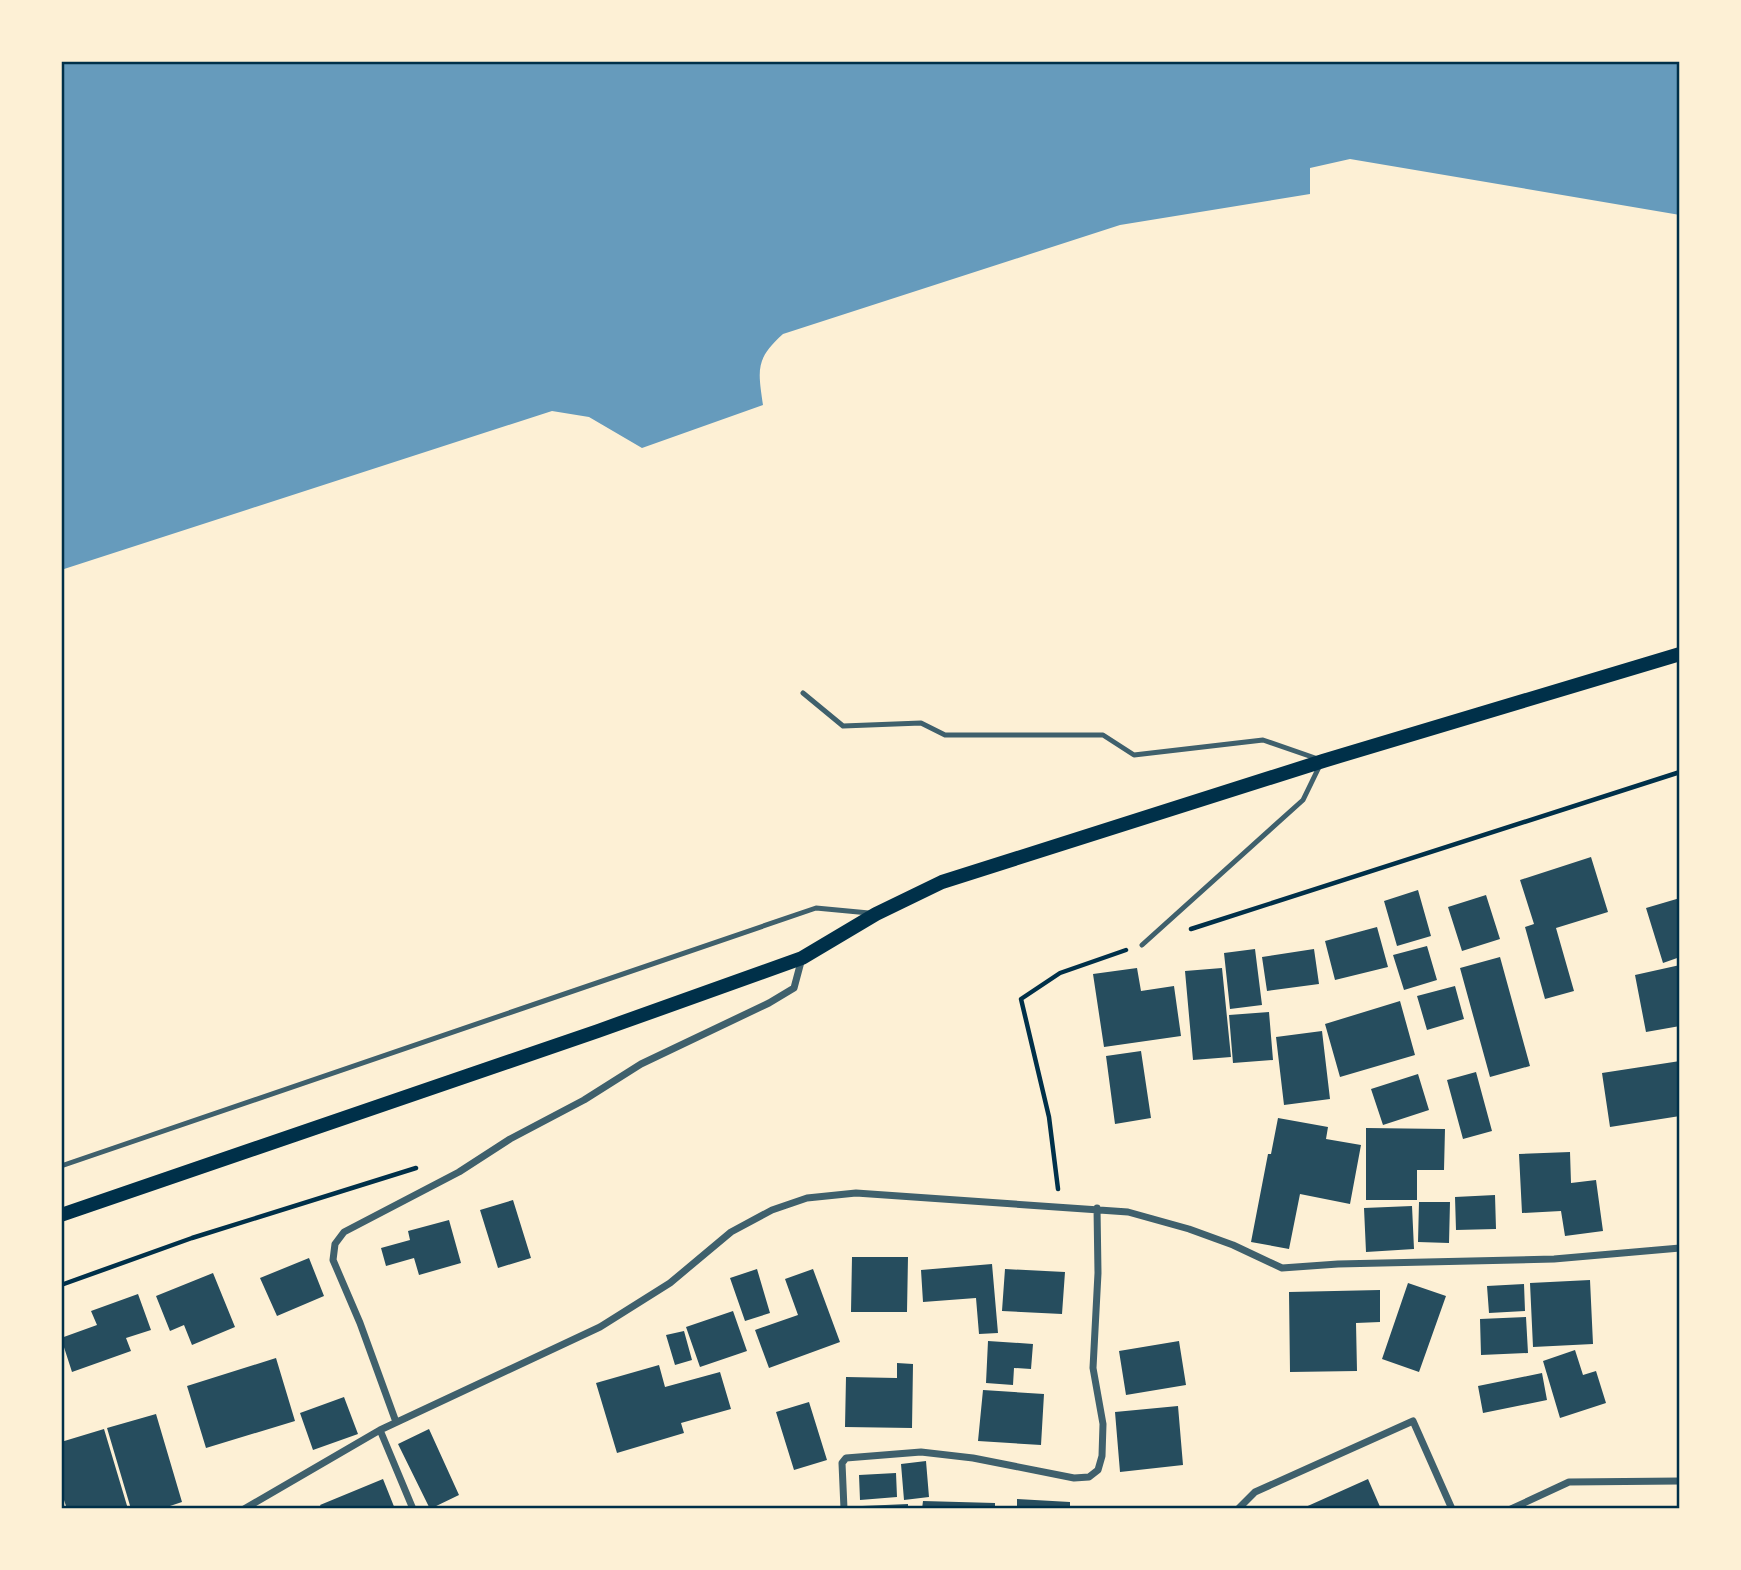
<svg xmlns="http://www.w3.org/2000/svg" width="1741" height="1570" font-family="'Roboto Condensed',sans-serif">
<rect width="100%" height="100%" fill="#fdf0d5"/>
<!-- water -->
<path fill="#669bbc" d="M61,61H1680V215L1350,159L1310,168V194L1120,225L783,334C755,359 758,370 763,405L642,448L589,417L552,411L61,570Z"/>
<!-- building -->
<path fill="#264d5e" d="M1591,857L1608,912L1556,928L1574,991L1545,999L1525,927L1534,924L1520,880Z
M1418,890L1431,936L1397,946L1384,901Z
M1486,895L1500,939L1462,951L1448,907Z
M1680,898V957L1663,963L1646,908Z
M1377,927L1388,967L1335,980L1325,941Z
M1427,946L1437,980L1404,990L1393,955Z
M1255,949L1262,1005L1230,1009L1224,953Z
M1314,949L1319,984L1267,991L1262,957Z
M1500,957L1530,1066L1490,1077L1460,968Z
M1680,965V1026L1646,1032L1635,975Z
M1137,968L1141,991L1174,986L1181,1036L1104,1047L1093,974Z
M1222,968L1231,1057L1193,1060L1185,971Z
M1455,986L1464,1019L1427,1030L1417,996Z
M1400,1001L1415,1055L1340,1077L1325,1024Z
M1269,1012L1273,1060L1233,1063L1229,1015Z
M1322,1031L1330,1099L1284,1105L1276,1037Z
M1141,1051L1151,1118L1115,1124L1106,1056Z
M1680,1061V1116L1610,1127L1602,1073Z
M1476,1072L1492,1131L1463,1139L1447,1080Z
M1418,1074L1429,1110L1383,1125L1371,1089Z
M1278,1118L1328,1127L1326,1139L1361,1145L1350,1204L1300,1194L1289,1249L1251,1242L1268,1154H1271Z
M1366,1128L1445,1129L1444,1170H1417V1200H1366Z
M1570,1152L1571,1183L1596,1180L1603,1231L1565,1236L1561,1211L1522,1213L1519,1154Z
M1495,1195L1496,1229L1456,1230L1455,1197Z
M513,1200L531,1258L498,1268L480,1210Z
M1419,1202H1450L1449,1243L1418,1242Z
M1412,1206L1414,1249L1366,1252L1364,1208Z
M449,1220L461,1263L419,1275L414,1258L386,1266L381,1248L410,1240L408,1231Z
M852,1257H908L907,1312H851Z
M309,1258L324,1296L277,1316L260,1278Z
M992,1264L998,1333L979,1334L976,1298L923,1302L921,1270Z
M757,1269L770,1313L745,1321L730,1278Z
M813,1269L840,1342L769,1368L755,1330L798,1315L785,1279Z
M1005,1269L1065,1272L1062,1314L1002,1311Z
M213,1273L235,1327L192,1345L184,1325L170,1331L156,1296Z
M1590,1280L1593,1344L1533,1347L1530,1283Z
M1408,1283L1446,1296L1419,1372L1382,1359Z
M1524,1284L1525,1311L1489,1313L1487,1286Z
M1380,1290V1322L1356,1323L1357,1371L1290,1372L1289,1292Z
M138,1294L151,1330L126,1338L131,1351L72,1372L61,1338L97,1325L91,1311Z
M733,1311L747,1351L700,1367L686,1327Z
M1526,1317L1528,1353L1481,1355L1480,1319Z
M684,1331L692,1360L675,1365L666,1335Z
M988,1341L1033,1344L1031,1369L1014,1368L1013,1385L986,1383Z
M1179,1341L1186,1385L1126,1395L1119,1351Z
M1575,1350L1583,1375L1596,1371L1606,1403L1560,1418L1543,1361Z
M276,1358L295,1421L206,1448L187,1386Z
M897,1363L913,1364L912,1428L845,1427L846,1377L897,1378Z
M659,1365L665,1387L720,1372L731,1409L681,1423L684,1433L617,1453L596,1383Z
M1542,1373L1547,1400L1483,1413L1478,1386Z
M983,1390L1044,1394L1041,1445L978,1441Z
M344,1397L358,1434L313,1450L300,1413Z
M809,1402L827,1460L794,1470L776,1412Z
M1178,1406L1183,1465L1120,1472L1115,1412Z
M156,1414L182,1502L161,1509H131L107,1428Z
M104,1429L128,1509H67L61,1491V1442Z
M429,1429L459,1495L430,1509L398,1444Z
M926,1461L929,1497L904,1500L901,1464Z
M896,1473L897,1497L860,1500L859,1475Z
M383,1479L395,1509H322L320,1505Z
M1368,1479L1381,1509H1301Z
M1017,1499L1070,1502V1509H1017Z
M923,1501L995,1503V1509H922Z
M908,1504V1509H862V1506Z"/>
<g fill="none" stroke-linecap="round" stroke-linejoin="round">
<!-- path -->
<path stroke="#003049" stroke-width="4.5" d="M1191,929L1680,772
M1058,1189L1049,1117L1021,999L1060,973L1126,950
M61,1285L192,1238L416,1168"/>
<!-- service -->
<path stroke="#3f606c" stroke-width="5" d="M803,693L843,726L921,723L945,735H1103L1134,755L1263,740L1318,759
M1142,945L1303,800L1320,765
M61,1166L816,908L869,913"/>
<!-- minor -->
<path stroke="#3f606c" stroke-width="7" d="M396,1422L360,1323L333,1260L335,1244L344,1232L459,1172L510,1139L584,1100L641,1064L769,1003L794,988L802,958
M380,1430L413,1509
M244,1509L380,1430L600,1327L670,1283L731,1232L772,1210L807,1198L856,1193L1128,1212L1189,1229L1233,1245L1282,1268L1338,1264L1554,1259L1680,1248
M844,1509L842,1463L846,1458L921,1452L973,1458L1074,1478L1089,1477L1098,1470L1102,1456L1103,1424L1093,1368L1098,1273L1097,1208
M1238,1509L1255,1492L1413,1421L1452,1509
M1511,1509L1569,1482L1680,1481"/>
<!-- secondary -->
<path stroke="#003049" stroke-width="14" d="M61,1215L598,1031L802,958L876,914L942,882L1323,761L1680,654"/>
</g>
<!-- border -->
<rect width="1741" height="1570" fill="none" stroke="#fdf0d5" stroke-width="126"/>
<rect x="63" y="63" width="1615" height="1444" fill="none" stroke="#003049" stroke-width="2.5"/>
</svg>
